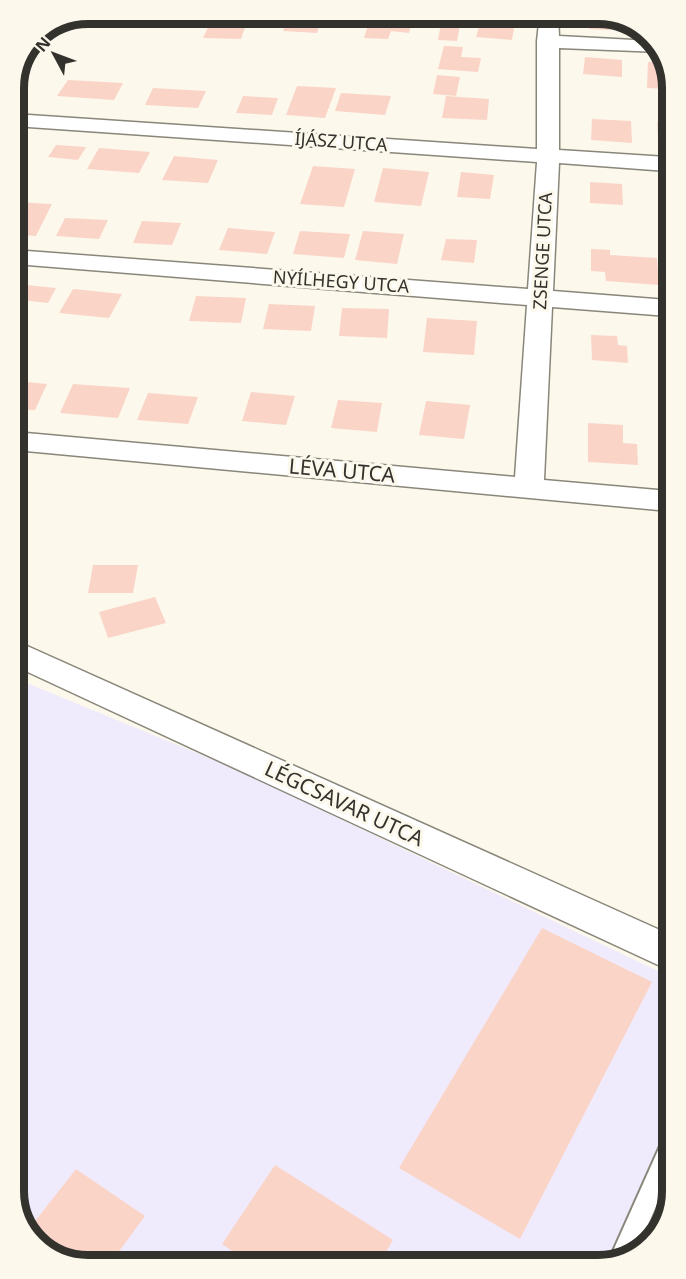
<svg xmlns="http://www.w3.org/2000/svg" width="686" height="1279" font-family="'Noto Sans',sans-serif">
<rect width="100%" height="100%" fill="#fcf8ec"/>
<!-- industrial -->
<path fill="#f0ebfc" d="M17,679L236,769L662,973L671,970L672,1196L660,1233L627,1260L83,1265L46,1253L19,1220Z"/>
<!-- building -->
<path fill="#fbd4c8" d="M120,14H159L155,22L116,20Z
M200,14H234L231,22H247L241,39L203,38L211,21L197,20Z
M289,14L323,15L317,33L283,31Z
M591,15L609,16L633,25V27L612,25L611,30L589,29Z
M370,19L412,21L409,33L391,31L388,39L364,38Z
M481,20L515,22L512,40L476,37Z
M441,24L460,25L457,41L438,40Z
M444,46L463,47L461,57L481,58L478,72L438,69Z
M585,57L622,60V77L583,74Z
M648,62L667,63V89L647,88Z
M437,75L460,77L456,96L433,94Z
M68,80L123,83L114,100L57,96Z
M297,86L336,88L325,118L286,115Z
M153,88L206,91L198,108L145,105Z
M341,93L391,96L385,115L335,111Z
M243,96L278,98L272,115L236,113Z
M446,96L489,99L487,120L442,118Z
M592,119L631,121L632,143L591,140Z
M657,122L667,123V138L658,137Z
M56,145L86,147L78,160L48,157Z
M99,148L150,152L139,173L87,169Z
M174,156L218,160L208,183L162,180Z
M313,166L355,169L344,207L300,204Z
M383,168L429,172L421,206L374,202Z
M461,172L494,175L490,199L457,197Z
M590,182L622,184L623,205L590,203Z
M14,202L52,204L36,236L14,234Z
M65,218L108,220L99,239L56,236Z
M142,221L181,223L172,245L133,243Z
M228,228L275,232L267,254L219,250Z
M300,231L350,234L344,258L293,254Z
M363,231L404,234L397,264L355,260Z
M446,239L477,240L474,263L441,260Z
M591,249L610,250V255L657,258L659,285L606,281L605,272L591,271Z
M26,285L56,288L48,303L21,300L15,310V289L23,290Z
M73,289L122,294L109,318L59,313Z
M196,296L246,298L241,323L189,321Z
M269,304L315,306L311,331L263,329Z
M342,308L389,309L387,338L339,336Z
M427,318L477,321L474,355L423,352Z
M591,335L617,336L618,345L627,346L628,363L592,360Z
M15,381L47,384L35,410L15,409Z
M73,384L130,388L118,418L60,413Z
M251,392L295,396L286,425L242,421Z
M148,393L198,397L188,424L137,420Z
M338,400L382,403L377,432L331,428Z
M426,401L470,405L464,439L419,435Z
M588,423L623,425V443L637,444L638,465L588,462Z
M93,565H138L133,593H88Z
M155,597L166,623L108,638L99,612Z
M542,928L652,982L520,1239L399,1168Z
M275,1165L393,1240L380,1262L251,1264L222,1244Z
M76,1169L145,1216L109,1265H83L46,1253L28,1230Z"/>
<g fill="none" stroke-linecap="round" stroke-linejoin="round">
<!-- service casing -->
<g stroke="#89867a" stroke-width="4">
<path id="service" d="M672,1134V1170L636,1252L627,1260H609L664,1137Z"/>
</g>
<!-- minor casing -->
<g stroke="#89867a" stroke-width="3">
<path id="minor" d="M540,14H558L559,36L653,41L661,52L559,48V150L667,157V171L559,163L553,291L668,300V316L552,307L544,480L669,491V511L15,450V432L515,477L527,305L15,264L14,250L528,289L537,162L14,126V114L537,149V41Z
M16,641L671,935V971L17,667Z"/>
</g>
<!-- service -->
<use href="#service" fill="#fff" fill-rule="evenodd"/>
<!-- minor -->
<use href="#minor" fill="#fff" fill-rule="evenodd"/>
</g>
<g text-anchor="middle" stroke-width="6" stroke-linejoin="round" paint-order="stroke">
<!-- far-street labels -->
<g font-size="18" fill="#33322d" stroke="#fcf8ec">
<text transform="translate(341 142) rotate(4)" y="6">ÍJÁSZ UTCA</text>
<text transform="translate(543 251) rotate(-87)" y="6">ZSENGE UTCA</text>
<text transform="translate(341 282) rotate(4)" y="6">NYÍLHEGY UTCA</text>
</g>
<!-- street labels -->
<g font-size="21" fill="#33322d" stroke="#fcf8ec">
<text transform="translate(342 471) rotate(5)" y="7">LÉVA UTCA</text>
<text transform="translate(344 804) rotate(25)" y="7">LÉGCSAVAR UTCA</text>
</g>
</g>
<!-- crop -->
<path d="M0 0H686V1279H0ZM88 24H598A64 64 0 0 1 662 88V1191A64 64 0 0 1 598 1255H88A64 64 0 0 1 24 1191V88A64 64 0 0 1 88 24Z" fill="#fcf8ec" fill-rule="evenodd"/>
<path fill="none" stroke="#33322d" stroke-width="8" d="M88 24H598A64 64 0 0 1 662 88V1191A64 64 0 0 1 598 1255H88A64 64 0 0 1 24 1191V88A64 64 0 0 1 88 24Z"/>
<!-- north arrow -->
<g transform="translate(54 54) rotate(311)" stroke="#fcf8ec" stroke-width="4.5" paint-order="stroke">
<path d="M0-4.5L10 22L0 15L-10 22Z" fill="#33322d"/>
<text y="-9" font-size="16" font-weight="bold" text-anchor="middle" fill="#33322d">N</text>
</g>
</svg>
